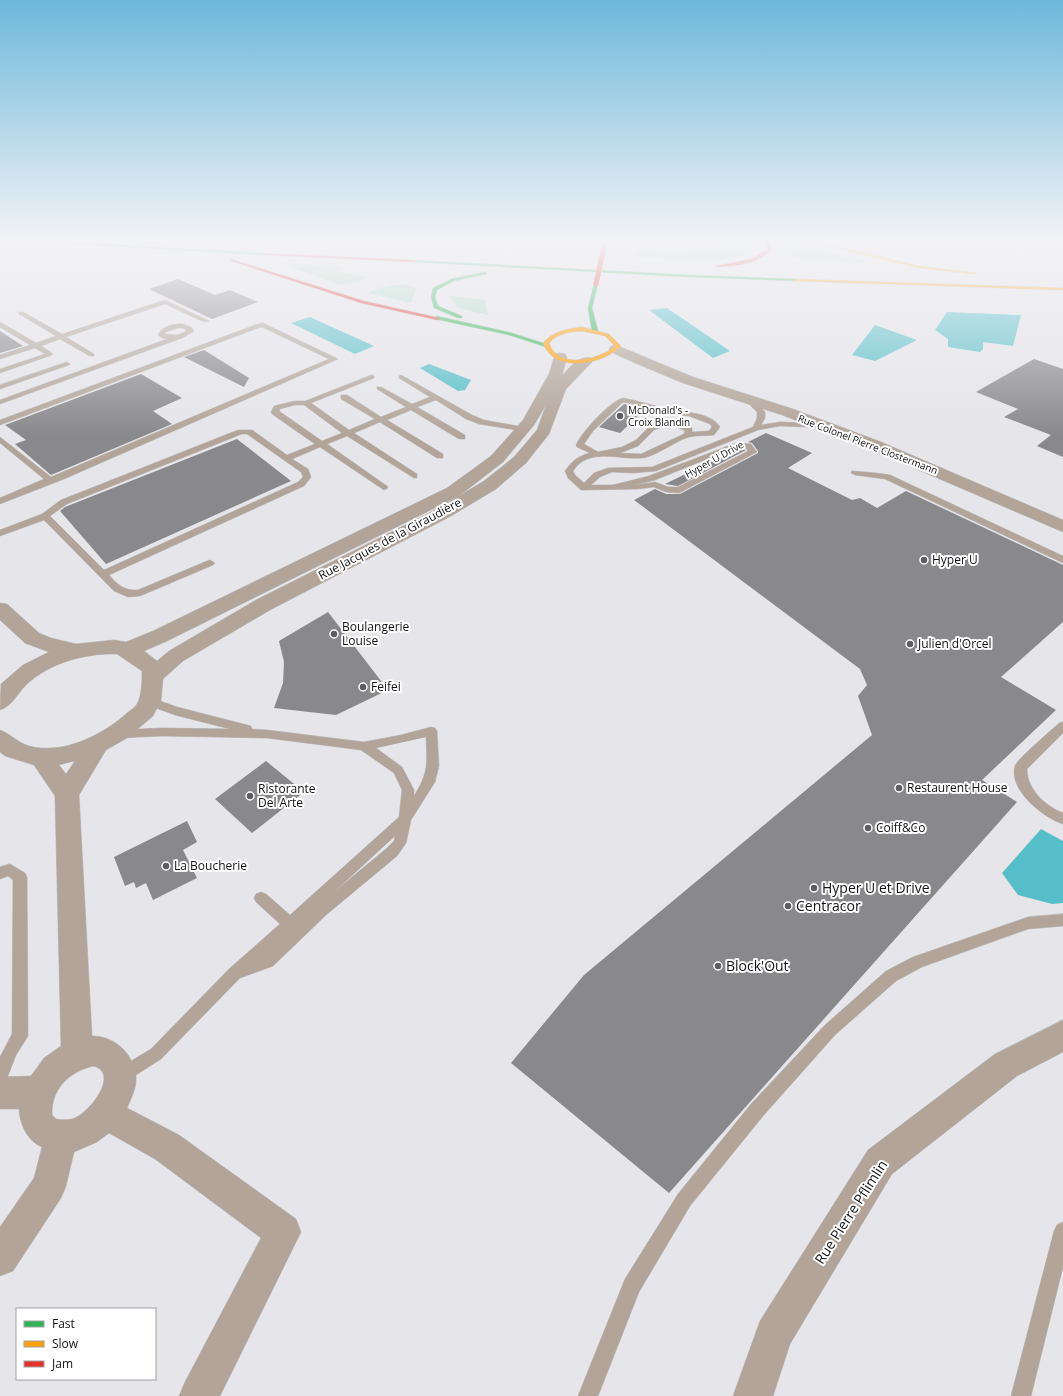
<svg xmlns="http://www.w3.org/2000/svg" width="1063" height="1396" font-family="'Open Sans',sans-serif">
<rect width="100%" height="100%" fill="#e5e5ea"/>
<!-- green -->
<path fill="#b3d9c3" d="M706,240H746L751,242L753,251C729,267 665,259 636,257L635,250L671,252L716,250L711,242Z
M782,241L866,261L855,263L818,259L806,261L786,255Z
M276,262L342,267L336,271L368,277L359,282L340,285Z
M404,284L416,288L411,303L368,293L378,288Z
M450,296L485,300L488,315L462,309L455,305Z"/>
<!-- water -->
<path fill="#56bec8" d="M667,308L730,351L713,358L649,310Z
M947,312L1021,315L1013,346L983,342V349L980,352L948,347V339L935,330Z
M310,317L374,346L355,354L291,323Z
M875,325L917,340L875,361L852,355Z
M429,364L471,380L465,390L458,391L420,368Z
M1041,829L1063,841V903L1052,904L1018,895L1002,873Z"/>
<!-- building -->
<path fill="#89898c" d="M178,279L215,295L230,290L258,302L212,319L149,289Z
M0,331L23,346L0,353Z
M204,350L249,378L244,387L184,357Z
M1034,359L1063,369V457L1037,446L1051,435L1004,417L1018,409L976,392Z
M141,374L182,398L153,411L172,424L51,475L15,444L26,440L5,425Z
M624,404L645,409L620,433L599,427Z
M766,433L812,453L788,468L852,500L860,498L877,508L906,491L1063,565V622L1001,677L1056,710L982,780L1017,802L669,1193L511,1063L584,975L872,735L858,696L867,685L860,669L634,500L655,489L666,494H680L758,453V451L752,443L748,442Z
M237,439L291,481L106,564L60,511L65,507Z
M737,449L746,450L678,486L665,484Z
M328,612L388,690L336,715L274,708L283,683L284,662L279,641Z
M266,761L304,792L252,833L215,799Z
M187,821L197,842L183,850L197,878L153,900L146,883L136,888L134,882L125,886L114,857Z"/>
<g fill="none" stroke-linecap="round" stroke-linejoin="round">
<!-- lane casing -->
<g stroke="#c0c0c3" stroke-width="1">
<path id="lane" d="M165,300L209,321L204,322L165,304L66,337L94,354V356H90L60,339L41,346L52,353V355L0,373V369L45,354L35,348L0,359V355L30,345L0,327V322L36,343L56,336L19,314V312H23L62,334Z
M263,323L338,359L64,479L0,504V498L44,479L0,443V437L51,477L329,359L262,327L258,328L0,425V420L255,325Z
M182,324L191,327L194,331L182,338L0,404V400L167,339L162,338L158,335C162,326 172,324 182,324ZM178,328H183L187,331L178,335L164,334L166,332Z
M67,362L70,364L69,365L0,389V385Z
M372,375L374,376V378L311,403L349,430L375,419L341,399V395H347L381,417L406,407L377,389V387H381L412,404L430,397L399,378V376L401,375L472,415L484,420L523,427L527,429L523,431L479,424L466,419L436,400L417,407L465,435V439H459L411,410L387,420L443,454V458H437L380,422L354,433L417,474V478H414L347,436L327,444L387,486L388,488L384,490L320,447L292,459L308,469L311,477L304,486L109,575C118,585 124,591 138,590L207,561L210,560L215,563L213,565L140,596L128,597L114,591L44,520L0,536V530L42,514L61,500L238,430H252L287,455L315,444L272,414L271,412L274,406L295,401H305ZM295,405H304L342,433L322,441L279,411L280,409ZM242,434H247L301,472L303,477L298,482L104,570L50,516L67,504Z
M746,397H752L765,412V418L761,425L780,422L806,423L813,419L817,421L808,427L780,426L758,430L656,471L633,473L612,472L600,477L591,485H613L649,476L736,443L751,444L757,452L679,493L666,492L654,487L637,489L584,490H581L568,478L565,471C572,461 578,456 590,453L577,447L576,445C582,432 609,402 623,398C639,401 655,406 672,410C687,413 710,412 720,427L714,435C706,436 697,435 689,437C675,441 655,457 642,458C619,460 588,447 573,471L575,475L584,483L594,473L608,468L652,467L753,427L757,418V412L746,401ZM624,402L671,414L689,416L710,424L712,427L709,431L692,432V428L678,423L661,422L651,425L636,440L622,447L598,452L584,444L593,431L621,404ZM665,426L677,427L685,431L684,434L641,454L620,453L638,446L654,430ZM737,447L746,448L748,451L678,487H668L655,482L635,485L655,480Z
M852,471L876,473L890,475L1063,556V563L885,479L855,475L851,473Z
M149,697L177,707L247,725L251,726L252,729L267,730L364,742L401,735L431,727L435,728L437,731L439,766L435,782L411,820L406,843L397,856L326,915L273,966L240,978L161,1059L122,1084L116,1082L114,1076L116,1070L151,1049L229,969L280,924L256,902L254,898L256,894L261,892L266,894L290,915L399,817L402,790L394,773L361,750L267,738L162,736L118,738L114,737L112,734L114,731L118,730L162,728L230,729L175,715L145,704L143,701L145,698ZM426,737C427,764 429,772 414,796V790L402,767L376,748ZM395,836L394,841L387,848L334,892Z
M1063,722V733L1027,769C1027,789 1045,806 1063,813V824C1044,818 1008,790 1015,766C1017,759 1052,730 1059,723Z
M10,864L25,873L27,877L28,1036L16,1055L6,1081L0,1083V1057L12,1034L13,880L8,876L0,879V867Z
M1063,914V926L1028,929L922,967L896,981L835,1035L763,1116L690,1206L639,1292L598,1396H578L625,1279L678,1194L751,1104L825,1025L886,971L913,957L1028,917Z
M1063,1222V1267L1031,1396H1011L1054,1231L1057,1225Z"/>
</g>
<!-- street casing -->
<g stroke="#c0c0c3" stroke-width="1">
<path id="street" d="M616,345L693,377L793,409L881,442L1063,520V532L870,449L782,415L683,383L635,363L611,352L609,349L611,346Z
M560,353L565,354L567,357L562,376C569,368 579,355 591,358L593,361L566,389L549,434L526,463L496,489L451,516L270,610L183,661L163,679L161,700L153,716L127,738L106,750L79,795L92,1036C115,1036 134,1054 136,1077C137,1087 131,1099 127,1108L179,1135L296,1219L301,1232L220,1396H179L185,1382L261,1238L155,1159L109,1133L97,1142L74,1152L66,1186L61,1198L13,1271L0,1276V1227L34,1178L42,1147C27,1141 20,1124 19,1109H0V1077L31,1076L44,1058L61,1046L55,796L34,765L5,756L0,752V730C11,734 18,743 29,746C62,755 101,736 126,714C129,711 135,708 137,704C142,695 142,681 142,671L117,654C85,653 49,663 26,685C17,694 12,706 0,710L1,684L23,665L49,652L25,643L0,620V603L7,604L39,633L51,638L76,644L114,640L126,642L153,631L447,488L491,456L523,420L549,374L555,354ZM546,405L537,430L514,457L484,481L439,508L256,600L169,651L157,661L144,651L167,641L459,496L503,462L534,425ZM75,761L66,774L59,765ZM93,1066C122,1073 87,1116 72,1119C67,1120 61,1120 56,1119L52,1115C51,1089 69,1072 93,1066Z
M1063,1020V1052L1017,1076L892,1174L790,1344L773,1396H733L760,1321L868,1150L995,1054Z"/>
</g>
<!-- fast casing -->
<g stroke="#c0c0c3" stroke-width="1">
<path id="fast" d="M3,240H31L264,253L266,254L264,255Z
M411,260L689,275L796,279L798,280L796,281L689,277L413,262Z
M485,272L487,274L454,281L437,290L435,297L438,306L462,316V318H458L434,308L431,297L433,288L451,279Z
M596,283L598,284L592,308L598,331L595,333L592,331L588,308L594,284Z
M437,316L512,333L549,345L546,347L509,335L435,319V317Z"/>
</g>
<!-- slow casing -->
<g stroke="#c0c0c3" stroke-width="1">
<path id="slow" d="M801,240H809L919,266L976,273L974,274L919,268Z
M796,279L1063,288V290L794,281Z
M582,327L609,334L621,346C603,365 554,374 543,343C553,331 567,329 582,327ZM582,331L605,336L615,346C599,360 558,370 549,343C558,333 569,332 582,331Z"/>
</g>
<!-- jam casing -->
<g stroke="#c0c0c3" stroke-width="1">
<path id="jam" d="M603,240H607L605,252L603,253L601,252Z
M762,240L769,241L772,249C758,264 737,266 717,267L715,266L751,259L768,249L765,243Z
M262,253L413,260L415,261L413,262L264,255Z
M231,259L364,301L440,318L437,320L361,303L231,261Z"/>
</g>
<!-- lane -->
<use href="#lane" fill="#b2a499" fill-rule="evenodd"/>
<!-- street -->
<use href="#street" fill="#b2a499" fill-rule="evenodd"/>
<!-- fast -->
<use href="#fast" fill="#30b455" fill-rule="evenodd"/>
<!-- slow -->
<use href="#slow" fill="#ff9f0a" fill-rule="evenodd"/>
<!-- jam -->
<use href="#jam" fill="#e5322d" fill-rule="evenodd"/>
<!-- jam-bridge casing -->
<g stroke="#c0c0c3" stroke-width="5.5" stroke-linecap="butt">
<path id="jam-bridge" d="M596,284L603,252"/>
</g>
<!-- jam-bridge -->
<use href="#jam-bridge" stroke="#e5322d" stroke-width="5"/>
</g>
<!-- sky -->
<linearGradient id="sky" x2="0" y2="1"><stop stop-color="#6db8db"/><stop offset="0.55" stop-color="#f3f3f6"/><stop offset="1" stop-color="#f3f3f6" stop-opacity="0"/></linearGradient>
<rect width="1063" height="436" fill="url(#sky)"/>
<!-- markers -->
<g fill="#5c5c61" stroke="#fff" stroke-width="1.5">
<circle cx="620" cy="416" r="4"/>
<circle cx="924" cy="560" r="4"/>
<circle cx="334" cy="634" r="4"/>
<circle cx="910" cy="644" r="4"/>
<circle cx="363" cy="687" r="4"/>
<circle cx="899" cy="788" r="4"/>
<circle cx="250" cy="796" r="4"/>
<circle cx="868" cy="828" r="4"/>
<circle cx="166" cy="866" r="4"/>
<circle cx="814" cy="888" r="4"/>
<circle cx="788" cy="906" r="4"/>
<circle cx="718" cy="966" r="4"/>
</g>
<g text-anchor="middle" stroke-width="4" stroke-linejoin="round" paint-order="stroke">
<!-- far-poi labels -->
<g font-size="10" fill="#131317" stroke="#fff" text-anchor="start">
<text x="628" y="414">McDonald's -<tspan x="628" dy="12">Croix Blandin</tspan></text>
</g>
<!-- far-street labels -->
<g font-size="10" fill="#131317" stroke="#fff">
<text transform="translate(868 444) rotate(21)" y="4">Rue Colonel Pierre Clostermann</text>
<text transform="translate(714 459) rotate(-29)" y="4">Hyper U Drive</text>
</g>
<!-- street labels -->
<g font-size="12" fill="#131317" stroke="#fff">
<text transform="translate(390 539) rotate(-28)" y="4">Rue Jacques de la Giraudière</text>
</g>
<!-- poi labels -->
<g font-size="12" fill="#131317" stroke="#fff" text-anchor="start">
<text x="932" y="564">Hyper U</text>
<text x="342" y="631">Boulangerie<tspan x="342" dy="14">Louise</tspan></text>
<text x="918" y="648">Julien d'Orcel</text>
<text x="371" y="691">Feifei</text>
<text x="907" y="792">Restaurent House</text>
<text x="258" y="793">Ristorante<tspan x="258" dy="14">Del Arte</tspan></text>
<text x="876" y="832">Coiff&amp;Co</text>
<text x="174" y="870">La Boucherie</text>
</g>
<!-- near-poi labels -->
<g font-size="14" fill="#131317" stroke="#fff" text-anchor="start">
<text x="822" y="893">Hyper U et Drive</text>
<text x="796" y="911">Centracor</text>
<text x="726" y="971">Block'Out</text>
</g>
<!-- near-street labels -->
<g font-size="14" fill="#131317" stroke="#fff">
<text transform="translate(851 1212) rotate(-57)" y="5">Rue Pierre Pflimlin</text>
</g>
</g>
<!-- legend -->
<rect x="16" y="1308" width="140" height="72" fill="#ffffff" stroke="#a1a1a2"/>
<rect x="24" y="1321" width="20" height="6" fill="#30b455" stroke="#a1a1a2"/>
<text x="52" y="1328" font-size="12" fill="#131317">Fast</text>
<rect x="24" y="1341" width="20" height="6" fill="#ff9f0a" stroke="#a1a1a2"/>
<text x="52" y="1348" font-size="12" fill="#131317">Slow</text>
<rect x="24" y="1361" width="20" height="6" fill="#e5322d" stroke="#a1a1a2"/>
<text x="52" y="1368" font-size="12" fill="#131317">Jam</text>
</svg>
